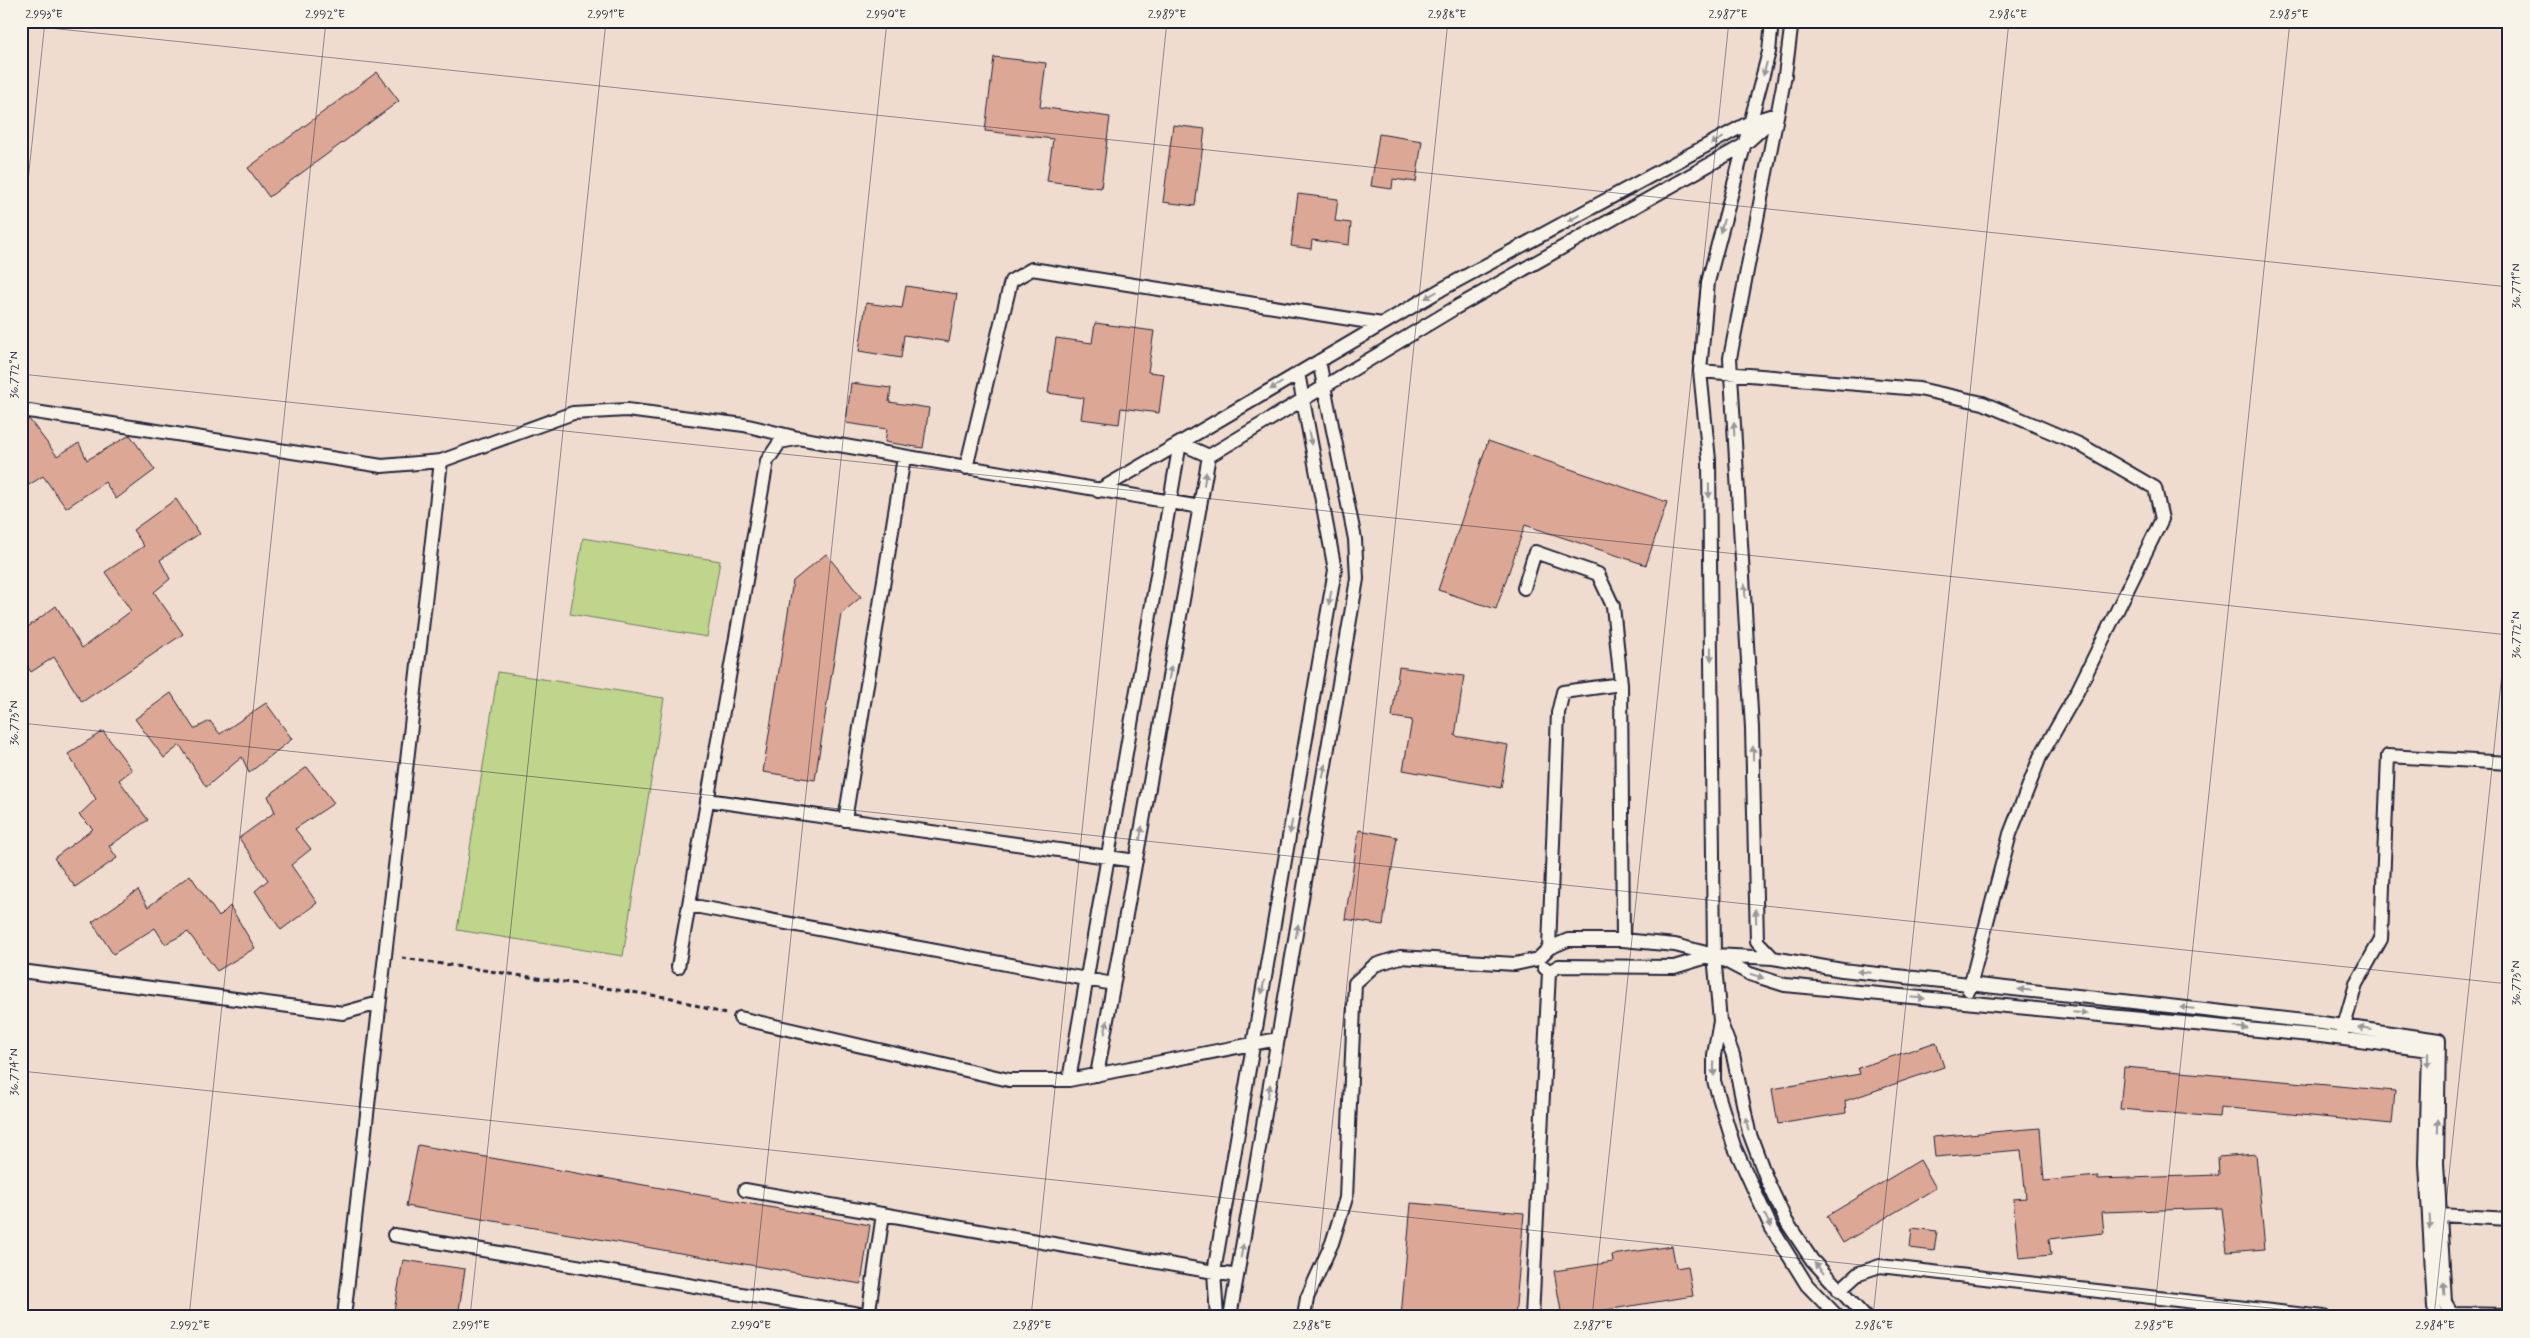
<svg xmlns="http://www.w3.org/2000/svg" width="2530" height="1338" font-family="Mynerve,sans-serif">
<rect width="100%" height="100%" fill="#efdccf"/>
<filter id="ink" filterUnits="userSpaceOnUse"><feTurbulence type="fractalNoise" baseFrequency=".02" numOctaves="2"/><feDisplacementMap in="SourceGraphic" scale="10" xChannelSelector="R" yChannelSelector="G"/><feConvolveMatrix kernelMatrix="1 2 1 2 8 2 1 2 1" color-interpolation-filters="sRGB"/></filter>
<g filter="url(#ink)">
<!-- green -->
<path fill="#bed58b" stroke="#707c63" d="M583,538L720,561L707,637L570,614Z
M498,672L664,698L623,956L457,930Z"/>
<!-- building -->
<path fill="#dda795" stroke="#22223b" d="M994,57L1046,63L1040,107L1110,117L1101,188L1047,181L1053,139L985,131Z
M377,72L399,101L269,197L248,168Z
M1173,125L1205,129L1195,206L1163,202Z
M1379,134L1422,141L1416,182L1393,179L1392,189L1371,186Z
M1298,194L1338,199L1335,221L1351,223L1349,245L1312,240L1311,249L1291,246Z
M906,286L957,294L949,342L904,335L901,358L859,351L866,303L902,308Z
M1095,323L1154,331L1148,372L1164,374L1159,413L1121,408L1119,424L1081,419L1084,398L1048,393L1056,338L1092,343Z
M851,383L891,388L889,402L929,408L923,448L885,442L887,429L846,423Z
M29,419L57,456L79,443L87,460L130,435L155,470L116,499L105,482L66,508L43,476L21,490V421Z
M1488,441L1667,502L1646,565L1525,525L1496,609L1438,590Z
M176,499L199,534L160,560L170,579L154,592L183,634L82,702L54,657L31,672L21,657V632L56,606L82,648L131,611L105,572L144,546L133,530Z
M826,554L861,597L841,614L815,780L763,772L793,581Z
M1399,667L1464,676L1455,736L1508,745L1501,788L1403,770L1412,720L1392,717Z
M171,693L194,729L210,721L220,734L266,703L292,739L249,773L242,757L206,787L180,745L164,758L135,719Z
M103,731L132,770L119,780L148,820L109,846L117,858L75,887L54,858L93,829L79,815L96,799L68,754Z
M307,767L334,803L295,829L311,849L291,865L317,903L281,930L255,891L268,880L239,838L275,812L268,796Z
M1359,830L1397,837L1383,925L1345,919Z
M190,875L219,917L230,906L255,948L217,971L188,932L165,944L155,928L113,954L92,922L138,890L148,907Z
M1936,1042L1944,1067L1845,1101L1846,1113L1778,1124L1772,1089L1860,1074L1858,1068Z
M2124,1067L2395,1091L2392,1124L2220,1107L2219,1117L2120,1109Z
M2040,1128L2044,1181L2098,1176V1179L2219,1175L2218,1157L2256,1154L2265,1249L2227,1252L2222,1208L2102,1212L2104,1233L2049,1239L2051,1255L2019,1258L2013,1199L2026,1198L2021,1150L1935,1157L1933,1137Z
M418,1145L870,1225L861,1284L406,1206Z
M1920,1160L1936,1188L1843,1243L1827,1216Z
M1411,1203L1524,1213L1515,1317H1401Z
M1912,1228L1937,1231L1934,1251L1910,1248Z
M1672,1246L1676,1268L1688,1266L1693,1296L1562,1317L1554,1271L1613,1262L1612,1255Z
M403,1260L465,1269L458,1317H393Z"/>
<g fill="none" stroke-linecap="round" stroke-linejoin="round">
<!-- service casing -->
<g stroke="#22223b" stroke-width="16">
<path id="service" d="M1772,21L1769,52L1708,282L1700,371L1709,460L1714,955L1720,1021L1733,1055L1749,1132L1767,1180L1786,1221L1812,1260L1865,1317
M1700,371L1919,389L1983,403L2079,444L2155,488L2162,519L2076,694L2040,757L2010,834L1969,990
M21,413L29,411L382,466L441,461L573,413L627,410L744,425L798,438L1200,507
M966,468L1011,281L1032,269L1382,324
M1098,491L1180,443L1209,456
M1524,588L1535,552L1598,574L1613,606L1621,684L1623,940
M707,800L1136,861
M845,820L904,457
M689,905L1113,984
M1549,948L1568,940H1623L1675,945L1714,955L1773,958L1842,970L2322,1023L2439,1040L2437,1163L2445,1302L2452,1314L2509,1315
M1773,958L1757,941L1752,728L1730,358L1785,75L1792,21
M678,967L767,461L780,442L796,439
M21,971L343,1013L379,1003
M1549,972L1559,966L1674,967L1714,955L1750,974L1785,985L2321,1036L2429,1050L2426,1163L2434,1307L2439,1317
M740,1018L1009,1080H1069L1278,1039
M1720,1021L1714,1055V1081L1734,1146L1771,1227L1807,1285L1838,1317
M2342,1033L2356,984L2381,939L2388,756L2509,763
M1097,1075L1209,456L1455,308L1744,145L1776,116
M1069,1080L1180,443L1442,289L1750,122L1777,114
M745,1190L1237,1276
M2440,1215L2509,1219
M394,1235L877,1317
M1839,1291L1859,1273L1880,1266L2324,1317
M344,1317L441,461
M868,1317L883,1214
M1217,1317L1214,1272L1335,570L1298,373
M1230,1317L1357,579L1355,539L1319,361
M1304,1317L1307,1298L1332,1243L1346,1198L1355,983L1375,965L1400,957L1515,964L1538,959L1549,948L1558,713L1563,692L1621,684
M1532,1317L1549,972L1544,967"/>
</g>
<!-- path -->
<path stroke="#22223b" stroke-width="3" stroke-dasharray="5 4" stroke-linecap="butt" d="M402,958L672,998L725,1014"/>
<!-- service -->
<use href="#service" stroke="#f7f3e8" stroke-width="12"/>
</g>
<!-- one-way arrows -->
<defs><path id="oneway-solid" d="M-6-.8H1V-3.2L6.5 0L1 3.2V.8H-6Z" transform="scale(1.25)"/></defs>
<g fill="#97959a">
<use href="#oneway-solid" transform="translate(1765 69) rotate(105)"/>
<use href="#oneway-solid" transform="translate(1717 141) rotate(152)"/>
<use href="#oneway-solid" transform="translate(1574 218) rotate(152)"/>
<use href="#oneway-solid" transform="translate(1722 226) rotate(105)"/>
<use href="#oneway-solid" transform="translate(1431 295) rotate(150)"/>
<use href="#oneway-solid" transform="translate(1276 386) rotate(149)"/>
<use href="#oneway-solid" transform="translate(1734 429) rotate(-93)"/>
<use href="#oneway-solid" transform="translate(1310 438) rotate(79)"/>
<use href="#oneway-solid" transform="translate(1205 479) rotate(-80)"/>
<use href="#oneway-solid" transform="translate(1709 491) rotate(89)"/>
<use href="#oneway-solid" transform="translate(1745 591) rotate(-93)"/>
<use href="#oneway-solid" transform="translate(1330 598) rotate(100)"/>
<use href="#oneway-solid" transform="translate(1711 654) rotate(89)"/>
<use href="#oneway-solid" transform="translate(1170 673) rotate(-80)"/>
<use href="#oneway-solid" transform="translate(1753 753) rotate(-91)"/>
<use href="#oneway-solid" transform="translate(1324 771) rotate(-80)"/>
<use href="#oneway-solid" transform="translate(1291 827) rotate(100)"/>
<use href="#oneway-solid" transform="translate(1141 833) rotate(-80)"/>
<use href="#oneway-solid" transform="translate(1756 916) rotate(-92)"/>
<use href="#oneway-solid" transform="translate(1297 931) rotate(-80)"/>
<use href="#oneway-solid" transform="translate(1864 972) rotate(-174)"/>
<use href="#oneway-solid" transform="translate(1757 976) rotate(18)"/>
<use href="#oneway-solid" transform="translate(1263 987) rotate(100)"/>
<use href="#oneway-solid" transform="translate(2025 990) rotate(-174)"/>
<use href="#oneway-solid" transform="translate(1918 998) rotate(5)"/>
<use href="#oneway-solid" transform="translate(2187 1008) rotate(-174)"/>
<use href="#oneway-solid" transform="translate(2080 1013) rotate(5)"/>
<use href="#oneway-solid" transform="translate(1106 1027) rotate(-80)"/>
<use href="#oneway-solid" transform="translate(2241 1028) rotate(5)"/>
<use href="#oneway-solid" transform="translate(2365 1029) rotate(-172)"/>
<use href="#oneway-solid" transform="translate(2428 1060) rotate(91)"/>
<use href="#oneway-solid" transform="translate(1714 1069) rotate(90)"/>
<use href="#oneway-solid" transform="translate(1269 1091) rotate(-80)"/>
<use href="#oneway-solid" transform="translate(1747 1124) rotate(-102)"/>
<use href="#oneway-solid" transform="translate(2438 1126) rotate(-89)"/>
<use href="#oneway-solid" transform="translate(1768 1221) rotate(63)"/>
<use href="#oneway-solid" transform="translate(2430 1222) rotate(87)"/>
<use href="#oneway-solid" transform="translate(1242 1251) rotate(-80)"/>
<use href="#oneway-solid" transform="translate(1819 1268) rotate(-131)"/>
<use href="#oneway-solid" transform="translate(2444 1289) rotate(-93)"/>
</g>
</g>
<!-- ticks -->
<path fill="none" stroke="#22223b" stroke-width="1" stroke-opacity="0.45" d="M21,25L2509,287M21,247L45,21M21,374L2509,635M21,723L2509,984M21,1071L2355,1317M189,1317L326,21M470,1317L606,21M751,1317L887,21M1031,1317L1167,21M1312,1317L1448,21M1592,1317L1729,21M1873,1317L2009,21M2154,1317L2290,21M2434,1317L2509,607"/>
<!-- margin -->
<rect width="2530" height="1338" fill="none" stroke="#f7f3e8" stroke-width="55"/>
<rect x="28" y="28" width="2474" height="1282" fill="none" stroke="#22223b" stroke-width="2"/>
<g font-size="12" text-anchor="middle" fill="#22223b">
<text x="44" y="18">2.993°E</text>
<text x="325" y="18">2.992°E</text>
<text x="606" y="18">2.991°E</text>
<text x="886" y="18">2.990°E</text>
<text x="1167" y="18">2.989°E</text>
<text x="1447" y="18">2.988°E</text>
<text x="1728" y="18">2.987°E</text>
<text x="2008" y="18">2.986°E</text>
<text x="2289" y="18">2.985°E</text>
<text transform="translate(2516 286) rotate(-90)" y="4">36.771°N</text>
<text transform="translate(14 375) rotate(-90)" y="4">36.772°N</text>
<text transform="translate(2516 635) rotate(-90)" y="4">36.772°N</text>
<text transform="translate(14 723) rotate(-90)" y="4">36.773°N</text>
<text transform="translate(2516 983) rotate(-90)" y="4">36.773°N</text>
<text transform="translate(14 1072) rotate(-90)" y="4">36.774°N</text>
<text x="190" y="1329">2.992°E</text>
<text x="471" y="1329">2.991°E</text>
<text x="751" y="1329">2.990°E</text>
<text x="1032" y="1329">2.989°E</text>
<text x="1312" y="1329">2.988°E</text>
<text x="1593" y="1329">2.987°E</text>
<text x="1874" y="1329">2.986°E</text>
<text x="2154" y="1329">2.985°E</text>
<text x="2435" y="1329">2.984°E</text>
</g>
</svg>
